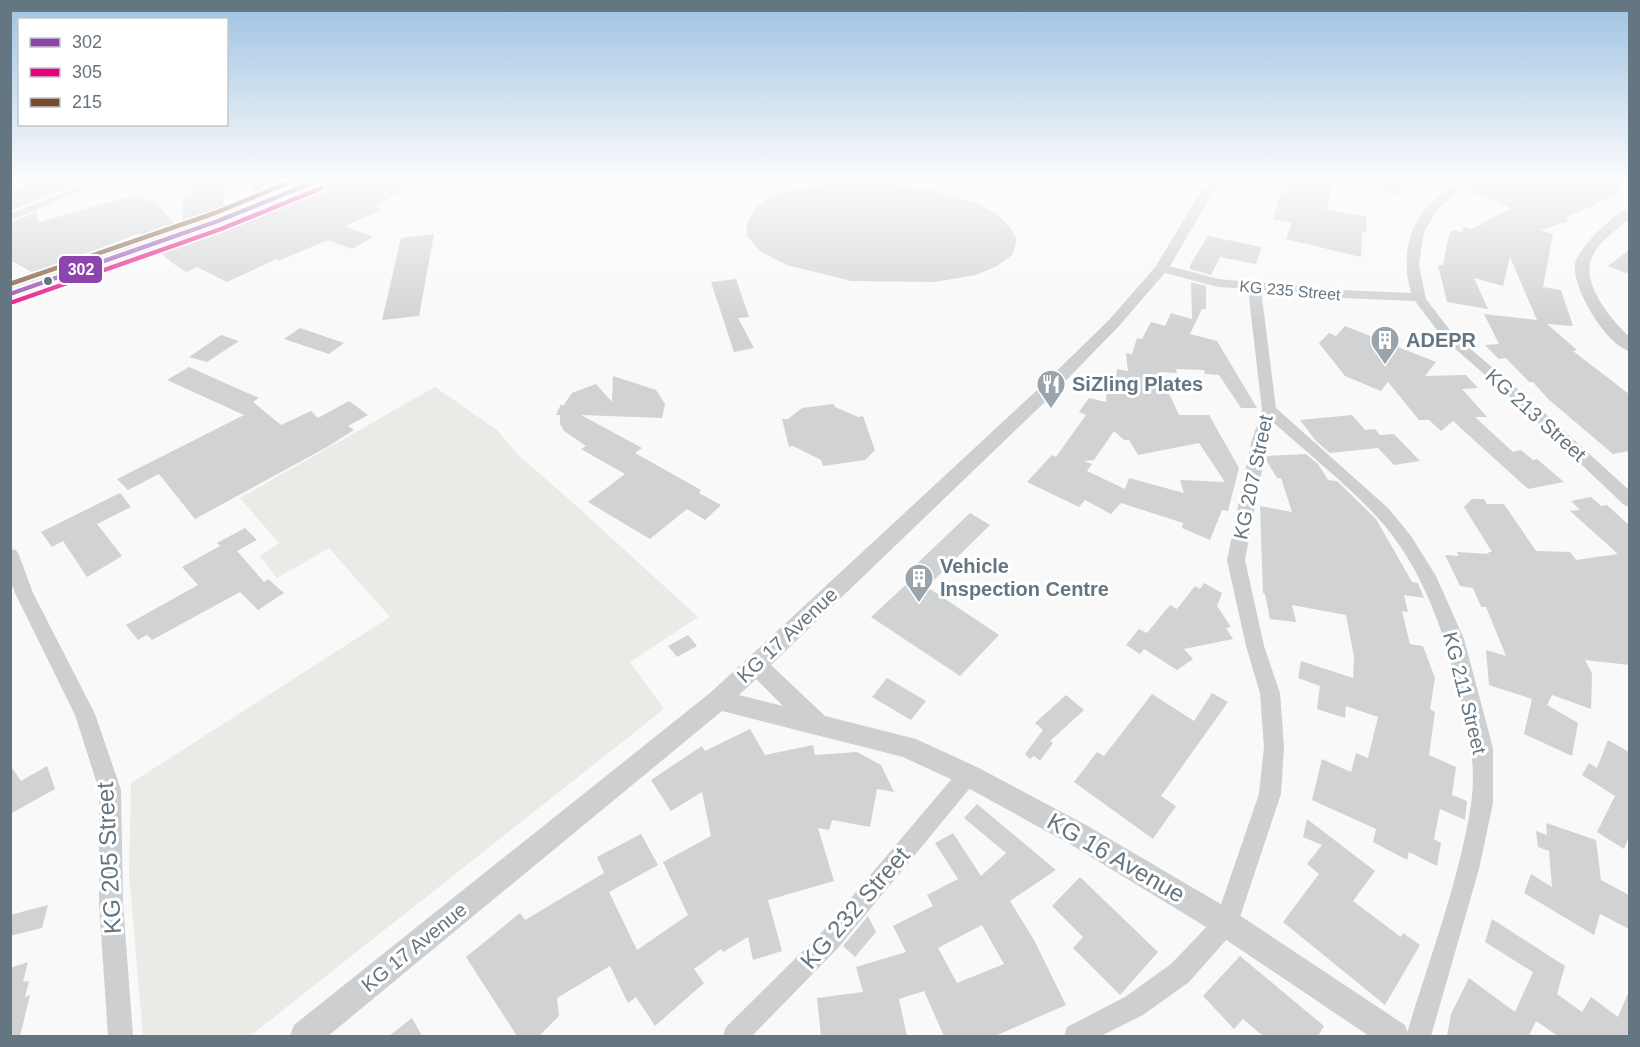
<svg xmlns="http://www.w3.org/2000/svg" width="1640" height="1047" font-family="Arial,sans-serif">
<rect width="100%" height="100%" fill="#f9f9f9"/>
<!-- green -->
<path fill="#e8ebe6" d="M435,387L497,430L518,455L571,501L698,617L630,662L664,709L250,1036H143L129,875L131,783L390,617L329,548L277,578L260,556L279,543L240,498Z"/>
<!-- building -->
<path fill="#d0d2d3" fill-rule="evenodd" d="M12,180H86L10,211V191L24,186Z
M200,180L203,183L224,180V211L182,226L183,196L192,194L188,183Z
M328,180H420L376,206L383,209L345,226L373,237L352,249L328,240L278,261L276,259L227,282L197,267L186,272L171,262L157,250L301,196L325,185Z
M1285,180H1333L1326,210L1366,216L1367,233L1362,232L1361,257L1286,239L1292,223L1273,219Z
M1363,180H1413L1400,195L1362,184Z
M1473,180H1627L1616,195L1565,218L1569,221L1540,230L1553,234L1543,287L1561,290L1573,326L1547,324L1577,350L1573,351L1629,394V451L1613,454L1548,399L1533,382H1529L1506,358L1499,359L1485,345L1499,344L1484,314L1537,320L1510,257L1503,286L1474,278L1488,309L1447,302L1438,265H1443L1449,235L1452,230L1462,232L1463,227L1472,229L1511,208L1464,189Z
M855,181L925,188L976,203L997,214L1010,227L1017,240L1012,255L997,266L976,275L935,282L851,281L787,265L761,252L747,236V224L755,208L769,198L794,188Z
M138,194L150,201L154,200L178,228L145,239L139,233L35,274L10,260V223L36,212L39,222Z
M434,234L419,316L382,320L401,238Z
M1208,236L1262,247L1256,264L1220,257L1211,275L1190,269V265Z
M1629,250V274L1608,266Z
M736,279L749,317L738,318L754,348L734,352L711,282Z
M1191,282L1206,286V309H1202L1190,334L1217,341L1257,408H1241L1219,375L1205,374L1204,370L1176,369L1177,373L1159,372L1179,415H1209L1239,468L1228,511L1222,510L1210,540L1182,528L1183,523L1121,503L1111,514L1085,500L1079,507L1027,482L1052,455L1056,457L1086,415L1079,412L1089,398L1106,402L1107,382L1115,384L1117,369L1128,371L1126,353L1132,354L1137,338L1142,339L1151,322L1165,326L1171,313L1192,319ZM1114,431L1124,440H1129L1138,455L1199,443L1225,482L1180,480L1184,493L1129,478L1125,489L1087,471L1092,464L1084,461L1094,460Z
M1345,326L1436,362L1425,376L1466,375L1478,388L1462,389L1487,417H1475L1513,452L1521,450L1533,460L1537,459L1564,482L1528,489L1453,421L1441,431L1429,420H1419L1388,382L1381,391L1345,376L1319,343L1329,333L1336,336Z
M300,328L344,343L329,354L284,339Z
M221,335L239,341L207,362L189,357Z
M189,367L259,398L253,402L281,425L311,411L318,418L349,401L368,415L348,426L354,430L327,447L195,519L159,474L128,490L117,479L244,415L167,380Z
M613,376L656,390L665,404L662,418L581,415L642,448L635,453L701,490L699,493L721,505L705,520L687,509L650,539L588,502L625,474L581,449L586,446L564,431L560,424V415H556L561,404L563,406L572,393L596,384L612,402Z
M834,404L835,407L858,417L863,416L875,450L865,460L823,466L821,460L793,446L789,447L782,419H788L802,408Z
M1352,415L1365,430L1375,429L1380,435L1394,434L1420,461L1394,465L1378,448L1330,453L1316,441L1300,420Z
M1306,454L1318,464L1328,480L1337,481L1376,519L1412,582L1418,583L1424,598L1404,595L1408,612L1402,611L1410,644L1423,646L1435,678L1430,709L1435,712L1429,755L1456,767L1452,795L1467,801L1465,820L1440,809L1434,839L1441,843L1437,866L1409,852L1407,860L1373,842L1376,829L1312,800L1322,759L1351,772L1356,753L1368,758L1378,717L1346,706L1345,718L1317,709L1320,686L1298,678L1301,661L1353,678L1354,657L1346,615L1292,605L1296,622L1270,619L1265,594L1263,593L1260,506L1292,512L1281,478H1277L1266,460L1267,456Z
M120,493L131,507L97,524L122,556L87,577L63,541L52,547L41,532Z
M1591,497L1601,506L1607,505L1629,525V665L1585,660L1592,673L1591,709L1552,695L1547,705L1578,723L1572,756L1524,734L1532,699L1489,685L1486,650L1506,656L1486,607H1481L1473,588L1460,586L1445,555L1459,556L1457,552L1489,554L1488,552H1492L1464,507L1472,499H1484L1487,504H1504L1536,551L1570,552L1576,560L1618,554L1570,511L1580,510L1571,501Z
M970,513L990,525L927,587L999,635L960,676L871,617L911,580L904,576Z
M245,528L257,540L237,551L264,582L268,579L284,593L258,610L240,592L152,640L147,635L138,640L126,625L198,585L182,567L220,546L217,543Z
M1204,583L1222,593L1217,606L1231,627L1226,628L1233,639L1184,649L1193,659L1177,670L1144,649L1140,654L1126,645L1139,629L1147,633L1170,605L1177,609L1195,586L1200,589Z
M688,635L697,646L677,657L668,646Z
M887,678L926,701L911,720L872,697Z
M1212,693L1228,702L1161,796L1176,806L1153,839L1074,782L1097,752L1104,756L1152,694L1194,721Z
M1066,695L1084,710L1050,741L1053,743L1040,761L1034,756L1030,759L1025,754L1043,730L1035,723Z
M750,729L765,755L813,745L815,755L857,752L881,765L894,792L877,789L870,827L832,820L829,830L818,828L834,881L768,900L782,951L753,960L748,937L723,952L721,949L694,969L704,983L655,1026L636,997L628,1003L610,966L557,998L559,1016L539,1036H517L466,957L520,913L525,920L604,873L597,857L641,834L658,865L609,892L637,950L688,915L663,862L711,836L702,792L671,811L651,780L702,746L705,751Z
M1608,740L1629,752V837L1624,849L1597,832L1615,796L1582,775L1589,763L1597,768Z
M10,765L21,781L47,766L55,789L10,814Z
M977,804L1056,870L1010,901L1034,940L1066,1005L995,1036H944L924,991L899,999L907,1036H821L817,998L863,992L856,967L906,952L893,926L933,906L927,895L958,879L935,843L953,833L981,876L1006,853L964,818ZM982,925L1004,964L957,983L938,948Z
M1307,819L1375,871L1353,901L1401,937L1403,933L1420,945L1385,1005L1283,922L1319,874L1307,864L1322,845L1303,837Z
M1546,823L1596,840L1601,880L1629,895V929L1600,914L1594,935L1524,893L1531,874L1552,887L1549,851L1538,847L1536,831L1547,835Z
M1080,877L1158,952L1120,995L1073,948L1083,937L1052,906Z
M48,905L42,928L10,936V915Z
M868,916L876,932L855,957L843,946Z
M1492,919L1565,966L1557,994L1582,1012L1591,997L1618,1017L1629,991V1036H1558L1536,1021L1529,1036H1447L1451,1014L1469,978L1515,1012L1533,972L1485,942Z
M1240,956L1324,1026L1318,1036H1263L1243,1019L1234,1029L1203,996Z
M28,962L23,982L29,981L25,997L30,995L20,1036H10V968Z
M412,1018L422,1036H389Z"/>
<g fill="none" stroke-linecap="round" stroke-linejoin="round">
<!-- secondary casing -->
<g stroke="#d5d6d7" stroke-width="4">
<path id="secondary" d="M306,180H326L324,183L223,224L10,299V288L213,218Z"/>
</g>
<!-- minor -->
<path fill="#cecfd0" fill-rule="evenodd" d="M92,180H106L10,221V214Z
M1460,180H1471L1438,209L1424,232L1419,265L1426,299L1452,333L1527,397L1630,491V507L1624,505L1517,403L1443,338L1415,301L1343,298L1261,290L1276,408L1388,508L1411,536L1436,576L1464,639L1493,748V803L1479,869L1431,1036H1406C1428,963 1460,879 1471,804C1477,764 1468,730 1459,692C1443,629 1422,566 1377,517C1346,483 1307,453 1273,422L1267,443L1245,560L1264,646L1280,693L1284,747L1281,794L1238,923L1234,931L1189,982L1143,1015L1101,1036H1064L1067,1027L1125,997L1171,964L1217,916L1259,794L1264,747L1260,693L1246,646L1227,560L1251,443L1262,410L1248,289L1218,287L1158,271L1156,268L1162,264L1218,279L1343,290L1411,293C1402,262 1406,227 1430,204C1439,196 1450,188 1460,180Z
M10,549L16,550L19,555L33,593L95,714L121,790L123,903L133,1036H108L99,903V790L75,715L15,593L10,580Z
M968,765L975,768L978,775L975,782L838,948L752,1036H723L726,1027L822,932L961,768Z"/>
<!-- tertiary -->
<path fill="#cecfd0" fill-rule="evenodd" d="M252,180H264L268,204L267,207H257L256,204Z
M1208,180H1220L1169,268L1119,326L1047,400L771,665L825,716L916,739L977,767L1086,825L1236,913L1405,1025L1409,1036H1369L1216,933L1068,843L959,783L903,757L722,711L328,1036H290L294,1025L710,693L748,658L1035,392L1109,320L1156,266ZM756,679L783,706L739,695Z
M1630,208V219C1616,230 1596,243 1591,260C1582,285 1613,322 1630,337V351C1606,345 1572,288 1575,264C1578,248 1615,212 1630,208Z"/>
<!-- secondary -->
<use href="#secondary" fill="#e1e2e2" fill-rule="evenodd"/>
<!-- bus-1 casing -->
<g stroke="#fff" stroke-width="8">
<path id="bus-1" d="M10,294L218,221L319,180"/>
</g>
<!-- bus-2 casing -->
<g stroke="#fff" stroke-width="8">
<path id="bus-2" d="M13,302L221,229L322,188"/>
</g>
<!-- bus-3 casing -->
<g stroke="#fff" stroke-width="8">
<path id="bus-3" d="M10,284L215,213L295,180"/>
</g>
<!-- bus-1 -->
<use href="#bus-1" stroke="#8e44ad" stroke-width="4.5"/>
<!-- bus-2 -->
<use href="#bus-2" stroke="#e5007d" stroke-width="4.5"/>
<!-- bus-3 -->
<use href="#bus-3" stroke="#7a4b2a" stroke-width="4.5"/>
</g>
<!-- sky -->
<linearGradient id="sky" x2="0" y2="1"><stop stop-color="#9dc2e2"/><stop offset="0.55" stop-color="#fcfcfc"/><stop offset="1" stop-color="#fcfcfc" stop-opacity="0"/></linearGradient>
<rect width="1640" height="327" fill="url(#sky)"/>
<!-- icons -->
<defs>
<g id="building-pin" transform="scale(1.5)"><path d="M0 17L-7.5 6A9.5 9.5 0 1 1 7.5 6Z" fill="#99a4ac" stroke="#fff"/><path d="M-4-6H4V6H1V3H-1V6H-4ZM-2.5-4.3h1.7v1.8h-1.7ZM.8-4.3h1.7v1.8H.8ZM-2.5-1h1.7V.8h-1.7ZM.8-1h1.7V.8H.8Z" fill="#fff"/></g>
<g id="restaurant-pin" transform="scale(1.5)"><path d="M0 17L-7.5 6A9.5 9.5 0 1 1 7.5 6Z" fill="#99a4ac" stroke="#fff"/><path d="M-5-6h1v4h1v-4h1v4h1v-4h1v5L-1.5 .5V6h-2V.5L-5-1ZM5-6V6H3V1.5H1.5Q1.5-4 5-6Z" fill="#fff"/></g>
</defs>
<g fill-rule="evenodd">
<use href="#building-pin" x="1385" y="340"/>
<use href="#restaurant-pin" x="1051" y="384"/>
<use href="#building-pin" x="919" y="578"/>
</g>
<!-- markers -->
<circle fill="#657683" stroke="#fff" stroke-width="2" cx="48" cy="281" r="5"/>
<g text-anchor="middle" stroke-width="6" stroke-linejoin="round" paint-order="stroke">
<!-- far-street labels -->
<g font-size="16" fill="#657683" stroke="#fff">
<text transform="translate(1290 290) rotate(5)" y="6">KG 235 Street</text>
</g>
<!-- poi labels -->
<g font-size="20" font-weight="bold" fill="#657683" stroke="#fff" text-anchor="start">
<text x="1406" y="347">ADEPR</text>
<text x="1072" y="391">SiZling Plates</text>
<text x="940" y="573">Vehicle<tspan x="940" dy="23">Inspection Centre</tspan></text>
</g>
<!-- street labels -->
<g font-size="20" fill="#657683" stroke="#fff">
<text transform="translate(1536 415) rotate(42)" y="7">KG 213 Street</text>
<text transform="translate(1253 477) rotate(-78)" y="7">KG 207 Street</text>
<text transform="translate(787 635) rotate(-43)" y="7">KG 17 Avenue</text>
<text transform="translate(1465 693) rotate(76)" y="7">KG 211 Street</text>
<text transform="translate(414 947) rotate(-39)" y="7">KG 17 Avenue</text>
</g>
<!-- near-street labels -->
<g font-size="24" fill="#657683" stroke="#fff">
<text transform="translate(109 858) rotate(-93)" y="8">KG 205 Street</text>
<text transform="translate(1116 858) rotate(30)" y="8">KG 16 Avenue</text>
<text transform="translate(855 908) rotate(-49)" y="8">KG 232 Street</text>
</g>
</g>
<rect stroke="#fff" stroke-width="2" x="58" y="255" width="45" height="29" rx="6" fill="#8e44ad"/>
<g font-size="16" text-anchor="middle" font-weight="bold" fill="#fff">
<text x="81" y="275">302</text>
</g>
<!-- border -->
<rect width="1640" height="1047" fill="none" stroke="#657683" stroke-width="24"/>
<!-- legend -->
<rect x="18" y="18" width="210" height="108" fill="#ffffff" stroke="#c1c8cd" stroke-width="1.5"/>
<rect x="30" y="38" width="30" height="9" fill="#8e44ad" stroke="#c1c8cd" stroke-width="1.5"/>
<text x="72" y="48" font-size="18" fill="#657683">302</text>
<rect x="30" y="68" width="30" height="9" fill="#e5007d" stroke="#c1c8cd" stroke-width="1.5"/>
<text x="72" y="78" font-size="18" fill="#657683">305</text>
<rect x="30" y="98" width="30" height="9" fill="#7a4b2a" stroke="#c1c8cd" stroke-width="1.5"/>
<text x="72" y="108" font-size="18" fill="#657683">215</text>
</svg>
